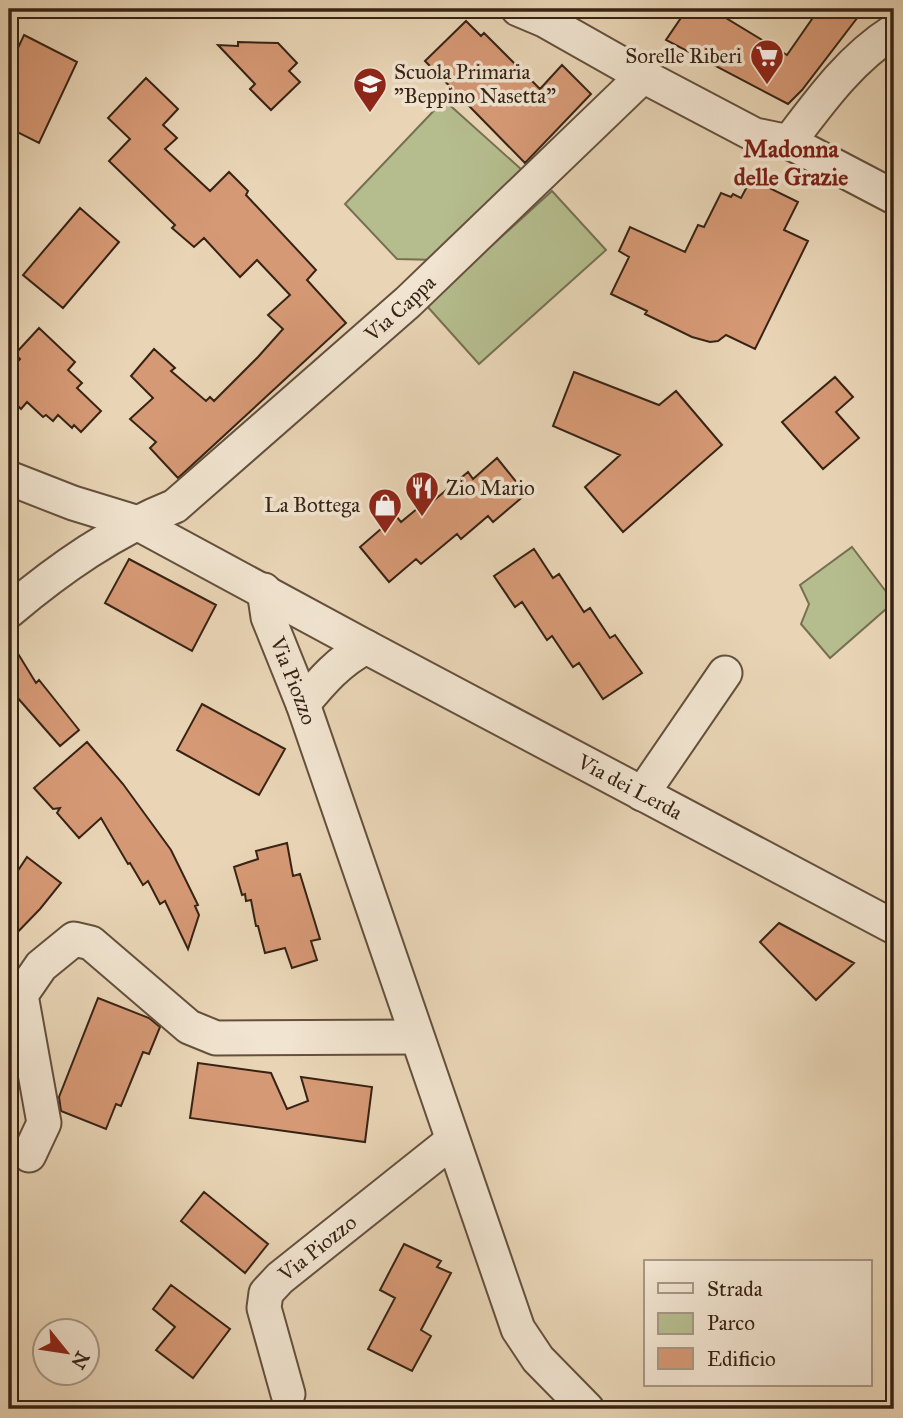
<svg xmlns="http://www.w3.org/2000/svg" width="903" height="1418" font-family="'IM FELL Great Primer',serif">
<rect width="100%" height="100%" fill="#e9d5b6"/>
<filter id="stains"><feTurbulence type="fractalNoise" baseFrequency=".00286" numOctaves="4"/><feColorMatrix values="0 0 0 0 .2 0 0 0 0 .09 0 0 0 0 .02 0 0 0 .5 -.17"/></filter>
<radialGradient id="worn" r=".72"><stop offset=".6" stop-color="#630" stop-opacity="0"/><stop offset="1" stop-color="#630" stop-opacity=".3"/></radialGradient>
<!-- green -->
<path fill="#b5bd8e" stroke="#767052" stroke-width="2" d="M444,100L522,170L437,260L397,259L345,204Z
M552,191L606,250L479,364L426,305Z
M852,547L894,602L830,658L801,624L809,604L800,585Z"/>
<!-- building -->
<path fill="#d69975" stroke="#372315" stroke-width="2" d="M687,9H711L787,55L819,9H864L802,90L788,104L666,40Z
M466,21L481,36L484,33L540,89L562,65L591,94L525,163L425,61Z
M24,35L77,62L39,143L9,128V67Z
M238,42L278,43L297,63L289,71L300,82L271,110L250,89L255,84L218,45L238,46Z
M146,78L178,109L163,125L177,138L165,149L210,191L229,172L248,191L246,195L316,270L307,280L346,323L178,478L150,448L156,442L130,419L153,398L131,376L154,349L175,368L171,371L206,401L210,397L214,401L258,357L283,329L268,315L290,295L257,260L240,277L204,238L194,247L172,228L175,225L109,161L130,139L108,118Z
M751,179L798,202L784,230L808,241L755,349L726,335L718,341L710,342L692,337L645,314L647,311L611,294L629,257L619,251L630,227L685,252L698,225L704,227L721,193L731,197L733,194L741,198Z
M80,208L119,242L63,308L23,275Z
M39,328L75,362L68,370L82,383L77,388L101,411L81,432L74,425L72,428L58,415L53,421L46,415L43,417L27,402L21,409L9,397V371L20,359L15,354Z
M574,372L659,405L676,391L722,445L623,532L585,487L620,455L553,426Z
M835,377L853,397L836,412L859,438L823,469L782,422Z
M497,458L526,494L493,522L488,516L461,539L457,534L421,564L416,559L389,582L360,547L396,516L401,522L429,499L432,502L468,472L473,479Z
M534,549L553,578L559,574L584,612L590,608L610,638L615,635L642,673L603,699L579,663L573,667L552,636L547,640L522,602L515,607L494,576Z
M129,559L216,605L192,651L105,603Z
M9,639L36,683L39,680L79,730L60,746L9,688Z
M202,704L285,749L259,795L177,750Z
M87,742L123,784L171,850L198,905L195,906L199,915L188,949L165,901L160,904L148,881L143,885L130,863L128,864L101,818L79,838L57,813L60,808L53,809L34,788Z
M287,843L293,876L300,874L320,939L311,941L317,960L292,968L285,948L265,953L258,926H256L251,900L246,901L245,894L242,895L234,867L258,859L256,851Z
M27,857L61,883L40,909L9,941V884Z
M779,923L854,963L816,1000L760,942Z
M98,998L149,1018L160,1027L149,1054L143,1052L121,1106L116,1104L106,1129L61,1111L59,1097Z
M198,1063L271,1073L287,1109L308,1101L301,1077L372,1087L365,1142L190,1118Z
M204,1192L268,1244L245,1273L181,1221Z
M404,1244L441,1261L437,1267L451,1273L421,1330L431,1336L412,1371L368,1349L395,1298L380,1290Z
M171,1285L230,1329L193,1378L156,1350L175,1327L153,1309Z"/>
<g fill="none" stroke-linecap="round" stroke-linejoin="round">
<!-- minor casing -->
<g stroke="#64503d" stroke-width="37">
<g id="minor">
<path d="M518,9L544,20L643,76"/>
<path d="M789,142C820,101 850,59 894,31"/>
<path id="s1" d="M9,478L73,503L135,522L366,647L894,927"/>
<path id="s2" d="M264,590L268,617L303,704L518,1329L538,1359L587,1409"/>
<path id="s3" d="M9,611C60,568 113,531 175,506L408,302L643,76L755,135L789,142L894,197"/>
<path d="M303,704C322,681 339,661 366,647"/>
<path d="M642,794L725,673"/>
<path d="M29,1155L44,1123L21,995L41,966L74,939L91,943L189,1027L216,1038L416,1037"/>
<path id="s4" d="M288,1394L264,1308L266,1293L280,1278L452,1141"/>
</g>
</g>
<!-- minor -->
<use href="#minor" stroke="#f1e4d0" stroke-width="33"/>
</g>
<!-- icons -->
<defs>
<g id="supermarket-pin" transform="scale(1.75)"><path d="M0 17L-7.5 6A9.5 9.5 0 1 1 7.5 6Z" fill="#8f2418" stroke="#f1e4d0"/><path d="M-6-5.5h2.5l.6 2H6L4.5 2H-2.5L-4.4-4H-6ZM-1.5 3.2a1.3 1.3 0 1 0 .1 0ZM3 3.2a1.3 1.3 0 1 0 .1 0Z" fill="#fff"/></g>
<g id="school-pin" transform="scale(1.75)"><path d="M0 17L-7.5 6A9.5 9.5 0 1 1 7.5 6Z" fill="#8f2418" stroke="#f1e4d0"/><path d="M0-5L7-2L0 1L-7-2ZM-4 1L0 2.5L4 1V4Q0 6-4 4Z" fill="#fff"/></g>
<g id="restaurant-pin" transform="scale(1.75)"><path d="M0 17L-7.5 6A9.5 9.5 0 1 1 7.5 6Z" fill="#8f2418" stroke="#f1e4d0"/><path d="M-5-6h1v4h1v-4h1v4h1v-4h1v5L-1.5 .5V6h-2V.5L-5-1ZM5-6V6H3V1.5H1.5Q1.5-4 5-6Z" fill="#fff"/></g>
<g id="shop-pin" transform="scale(1.75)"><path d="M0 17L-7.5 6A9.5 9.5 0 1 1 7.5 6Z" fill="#8f2418" stroke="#f1e4d0"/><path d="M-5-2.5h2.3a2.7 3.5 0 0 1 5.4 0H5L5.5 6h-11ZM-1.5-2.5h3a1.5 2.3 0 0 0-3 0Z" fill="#fff"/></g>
</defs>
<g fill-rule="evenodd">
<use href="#supermarket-pin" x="767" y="56"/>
<use href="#school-pin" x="370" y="84"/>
<use href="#restaurant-pin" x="422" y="488"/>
<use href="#shop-pin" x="385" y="505"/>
</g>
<g text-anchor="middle" stroke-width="7" stroke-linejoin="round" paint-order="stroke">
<!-- poi labels -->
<g font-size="21" fill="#372315" stroke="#f1e4d0" text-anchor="end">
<text x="742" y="63">Sorelle Riberi</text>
<text x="394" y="79" text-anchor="start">Scuola Primaria<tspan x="394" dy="24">"Beppino Nasetta"</tspan></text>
<text x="446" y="495" text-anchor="start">Zio Mario</text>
<text x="360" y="512">La Bottega</text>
</g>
<!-- street labels -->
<g font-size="21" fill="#372315" stroke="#f1e4d0">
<text dy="7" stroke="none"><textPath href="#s3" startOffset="497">Via Cappa</textPath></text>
<text dy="7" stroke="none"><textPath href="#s2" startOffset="96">Via Piozzo</textPath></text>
<text dy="7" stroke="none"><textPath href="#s1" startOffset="695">Via dei Lerda</textPath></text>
<text dy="7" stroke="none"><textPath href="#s4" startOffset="173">Via Piozzo</textPath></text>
</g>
<!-- quarter labels -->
<g font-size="24" font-weight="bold" fill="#7a1f14" stroke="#f1e4d0">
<text x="791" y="157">Madonna<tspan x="791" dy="28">delle Grazie</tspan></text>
</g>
</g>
<!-- margin -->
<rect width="903" height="1418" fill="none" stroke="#e9d5b6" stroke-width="35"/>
<rect x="10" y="10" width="882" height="1397" fill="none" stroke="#372315" stroke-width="3.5"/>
<rect x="18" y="18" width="868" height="1383" fill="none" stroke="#372315" stroke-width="2"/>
<!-- legend -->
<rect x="644" y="1260" width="228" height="126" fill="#f1e4d0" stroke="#a79785" stroke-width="2"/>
<rect x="658" y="1283" width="35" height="10" fill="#f1e4d0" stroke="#a79785" stroke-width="2"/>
<text x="707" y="1296" font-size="21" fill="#372315">Strada</text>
<rect x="658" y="1313" width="35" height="21" fill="#b5bd8e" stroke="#a79785" stroke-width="2"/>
<text x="707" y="1330" font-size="21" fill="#372315">Parco</text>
<rect x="658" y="1348" width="35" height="21" fill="#d69975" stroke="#a79785" stroke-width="2"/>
<text x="707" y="1366" font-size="21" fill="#372315">Edificio</text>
<!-- north arrow -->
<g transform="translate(66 1352) rotate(120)"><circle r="33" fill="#f1e4d0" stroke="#a79785" stroke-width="2"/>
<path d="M0-5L12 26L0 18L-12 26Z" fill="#8f2418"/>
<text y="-10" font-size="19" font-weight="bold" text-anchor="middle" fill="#372315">N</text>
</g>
<rect width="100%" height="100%" filter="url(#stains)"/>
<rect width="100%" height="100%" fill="url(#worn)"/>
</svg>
